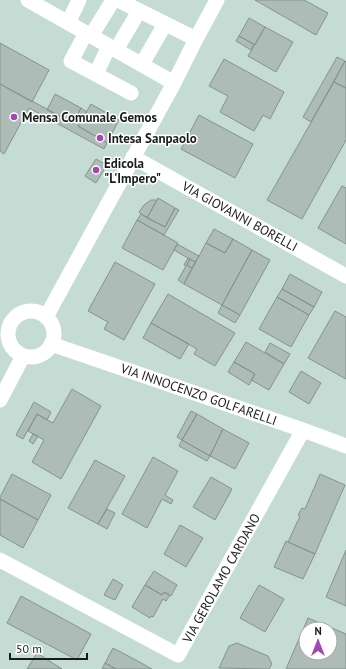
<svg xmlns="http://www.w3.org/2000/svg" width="346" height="669" font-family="'PT Sans',sans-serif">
<rect width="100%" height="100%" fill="#d7e6e1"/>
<!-- built -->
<path fill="#c5dcd4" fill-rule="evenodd" d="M0,0H346V669H0ZM306,629H330V653H306Z"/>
<!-- building -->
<path fill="#aebcb7" stroke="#85938e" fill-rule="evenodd" d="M255,0H304L328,13L316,35Z
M249,18L265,27L255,45L239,36Z
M265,27L293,42L276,72L248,56Z
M239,36L254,44L251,50L236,41Z
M0,43L49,70L32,102L0,84Z
M337,57L345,61L311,122L303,117Z
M224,59L284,92L270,119L263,115L254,131L220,112L228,96L209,86Z
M345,61L346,62V88L334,82Z
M334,82L346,88V140L302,219L267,200Z
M0,84L73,123L81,108L87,112L78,126L107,143L104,149L29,108L4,154L0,151Z
M55,94L81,108L73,123L47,110Z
M91,104L119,120L107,143L78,126Z
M199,115L253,144L235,178L181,149Z
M96,159L107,165L96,183L85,176Z
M342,186L346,188V244L318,228Z
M158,198L175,208L165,227L147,218Z
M151,200H157L147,218L140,213L139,212L144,205Z
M175,208L179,210L164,235L137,220L141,214L165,227Z
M137,220L178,243L163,270L122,248Z
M214,229L233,239L225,253L206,243Z
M233,239L252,250L222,305L184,284L206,243L225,253Z
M177,244L199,256L195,262L174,250Z
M252,250L270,260L240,315L222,305Z
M188,258L190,259L187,265L192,268L184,284L178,280L186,266L184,265Z
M190,259L195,262L192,268L187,265Z
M115,262L155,284L124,340L104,329L108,322L88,311Z
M290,274L322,292L314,307L282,289Z
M282,289L314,307L309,315L277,297Z
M168,294L235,333L215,366L194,354L197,349L151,323Z
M277,297L309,315L291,347L259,329Z
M222,305L240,315L235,323L218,313Z
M335,311L346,317V379L308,358Z
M151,323L189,344L180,359L143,338Z
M246,342L284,364L269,390L251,380L255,374L234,362Z
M270,343L290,354L284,364L265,352Z
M234,362L255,374L249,385L228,372Z
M301,371L321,383L309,404L289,392Z
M72,389L101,406L61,479L32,462L44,440L28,431L37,414L53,423Z
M34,402L51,412L47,420L37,414L23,439L16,435Z
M191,411L197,414L182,440L177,437Z
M197,414L223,429L210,456L182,440Z
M223,429L249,443L235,469L210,456Z
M33,434L38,436L33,444L29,441Z
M182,440L210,456L207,461L179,446Z
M153,457L178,471L165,495L173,500L171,504L162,499L147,528L122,514Z
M95,460L125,476L98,524L68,508Z
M12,474L51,495L38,520L0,499V497Z
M320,474L345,485L315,554L288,542L300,516L298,515L302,508L305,509Z
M211,477L232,489L215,520L193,507Z
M0,499L38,520L23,548L0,535Z
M107,509L115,513L107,529L98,524Z
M180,525L203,538L186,567L164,554Z
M286,541L315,554L303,579L274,567Z
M346,550V606L326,597Z
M154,571L177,585L171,596L164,592L162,595L145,585Z
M113,579L123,585L115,600L104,595Z
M145,585L162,595L164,592L170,595L166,601L163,599L153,617L151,616L150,618L132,607Z
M259,585L284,599L265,632L240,618Z
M21,596L91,634L77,660L7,623Z
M308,618L346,634V669H286ZM306,629H330V653H306Z
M237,643L268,656L272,664L269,669L219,668L229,646Z
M113,648L134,659L152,669H116L105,663Z
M37,653L62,669H27Z
M105,663L116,669H102Z"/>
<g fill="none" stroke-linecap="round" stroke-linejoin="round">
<!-- minor -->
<path stroke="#fff" stroke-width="15" d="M28,0L174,83
M118,0L196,39
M68,23L79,0
M86,33L71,61L131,93
M91,36L113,0
M116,50L139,11
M142,64L165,24
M96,74L109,46
M133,157L346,276
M8 334a23 23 0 1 1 46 0a23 23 0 1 1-46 0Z
M46,317L174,83L196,39L217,0
M51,344L303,430L346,446
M0,400L23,356
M0,560L178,655L303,430"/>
</g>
<!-- markers -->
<g fill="#a348b2" stroke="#fff" stroke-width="1.5">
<circle cx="14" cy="117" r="4"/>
<circle cx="100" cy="138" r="4"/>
<circle cx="96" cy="170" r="4"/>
</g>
<g text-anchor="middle" stroke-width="3" stroke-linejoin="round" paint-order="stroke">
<!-- poi labels -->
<g font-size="13" font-weight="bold" fill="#181d1b" stroke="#fff" text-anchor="start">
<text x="22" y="122">Mensa Comunale Gemos</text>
<text x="108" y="143">Intesa Sanpaolo</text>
<text x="104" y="168">Edicola<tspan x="104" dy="15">"L'Impero"</tspan></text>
</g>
<!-- street labels -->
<g font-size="13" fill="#181d1b" stroke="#fff">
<text transform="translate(240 216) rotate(29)" y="5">VIA GIOVANNI BORELLI</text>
<text transform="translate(199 394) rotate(19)" y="5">VIA INNOCENZO GOLFARELLI</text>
<text transform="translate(221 578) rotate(-61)" y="5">VIA GEROLAMO CARDANO</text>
</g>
</g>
<!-- north arrow -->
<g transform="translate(318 641)"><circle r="19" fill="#ffffff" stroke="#a3a5a4"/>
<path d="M0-3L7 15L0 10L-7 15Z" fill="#a348b2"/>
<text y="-6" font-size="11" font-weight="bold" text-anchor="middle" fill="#181d1b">N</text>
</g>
<!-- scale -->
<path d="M10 653v6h77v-6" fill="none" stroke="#181d1b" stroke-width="2"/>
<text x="16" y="653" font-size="12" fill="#181d1b" stroke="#ffffff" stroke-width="3" paint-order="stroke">50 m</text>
</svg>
